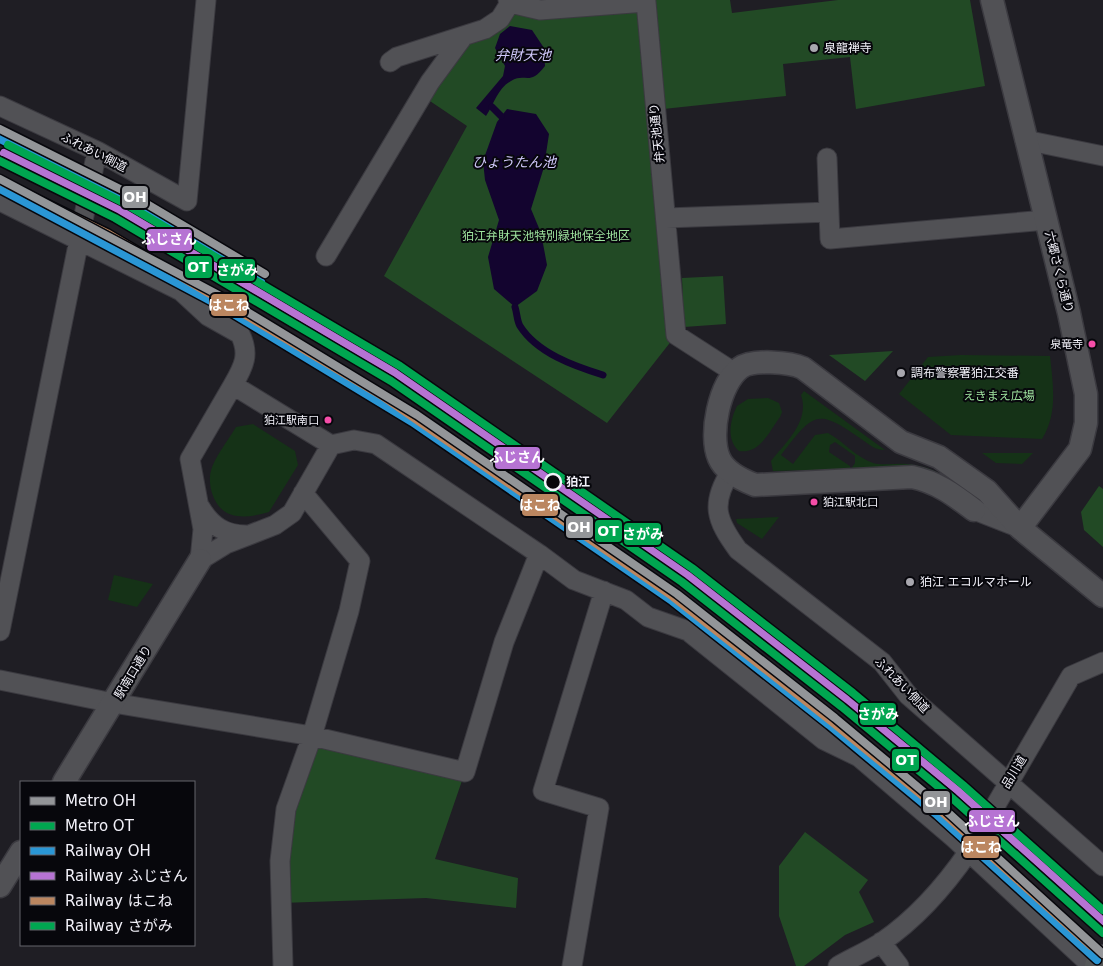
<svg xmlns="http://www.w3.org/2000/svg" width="1103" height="966" font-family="'DejaVu Sans','Noto Sans JP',sans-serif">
<rect width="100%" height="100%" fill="#1f1e24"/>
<!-- green -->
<path fill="#153217" d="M961,355L1050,356C1053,384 1058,414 1042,439L951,435L899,394L928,357Z
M804,391L885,450C876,450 871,446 864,441C817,408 815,411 781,455L793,464L815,435L828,433C843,441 857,458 873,463C884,466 896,463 907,464C932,466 949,478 969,492L968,495L904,466L851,469L855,463V456L835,442L830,445L829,452L850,466V469L773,471L771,461C786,442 810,421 801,395Z
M768,398L779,403L782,412L780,417C769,432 760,454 739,451C726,440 730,420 737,406L748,399Z
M253,424L295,451L298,465L269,512C245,519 221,521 212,493C210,487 209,477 211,471C214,458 229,439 236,427Z
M982,453H1033L1022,464L996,463Z
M779,517L762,539L737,523L736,519Z
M114,575L153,584L137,607L108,600Z"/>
<!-- forest -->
<path fill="#224a25" d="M508,0H730L732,13L838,0H970L985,86L856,109L850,57L783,64L786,96L654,110L676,335L607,423L384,276L467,126L421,95Z
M723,276L726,324L684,327L682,278Z
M893,351L865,381L829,355Z
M1099,486L1103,489V547L1084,530L1081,512Z
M312,736L465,772L435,859L518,878L516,908L426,898L281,903L280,861Z
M805,832L868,880L859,892L874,922L845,935L804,966H796L779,916V866Z"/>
<!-- water -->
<path fill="#13042f" d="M510,26L532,30L544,48L545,66C529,87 526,72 511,81C498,88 494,104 486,116L476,108L503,76L505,66L495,48L500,34Z
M507,109L536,114L549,134L544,167L531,209L541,233L547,265L537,291L515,307L494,289L488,257L499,220L485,180L483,161L497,122Z"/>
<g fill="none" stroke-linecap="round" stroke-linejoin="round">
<!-- stream -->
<path stroke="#13042f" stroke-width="7" d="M492,107L501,116
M515,307C517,313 517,321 520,326C537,353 574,366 603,375"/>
<!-- minor casing -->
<g stroke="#3b3a40" stroke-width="21">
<path id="minor" d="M508,0L510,3L540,10L646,2L676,335L735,373
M390,62L397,57L485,29L500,19L510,3
M0,106L97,151L187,201L206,0
M1025,140L1103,156
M827,158L829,212
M0,201L181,291L208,316L240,334C250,354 244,366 233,385
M666,218L829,212L830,239L1046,220
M326,256L430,82L463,37
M233,385L331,445L292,513L275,525L226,544L200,560L203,529L190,459Z
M331,445L354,440L376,444L539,554L574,580L626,600L648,617L688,631L824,740L859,757L954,838L1092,966
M731,471C710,504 716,520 738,550L882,662L908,695L1103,866
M200,507C211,526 225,535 246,535
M974,510L1020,528
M0,631L97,151
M0,680L113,703L312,736L465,772L504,642L539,554
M881,942L899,966
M283,966L280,861L286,809L312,736L349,611L360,561L303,493
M572,966L599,808L543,791L604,591
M838,966C852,958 868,951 882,942C917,918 945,886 969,851L1071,676L1103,662"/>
</g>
<!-- tertiary casing -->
<g stroke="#3b3a40" stroke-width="25">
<path id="tertiary" d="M992,0L1069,313L1086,394V423L1080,449L1020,528
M974,510C954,495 937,482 912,477L755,485C742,480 725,472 719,458C709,435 719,384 740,368C752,359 790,362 803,368L901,442L939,457L987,491L1020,528L1103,596
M64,782L200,560
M0,886L21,852"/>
</g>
<!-- primary casing -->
<g stroke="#3b3a40" stroke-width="30">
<path id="primary" d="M1099,966L1103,959"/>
</g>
<!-- minor -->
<use href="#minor" stroke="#515155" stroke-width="19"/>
<!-- tertiary -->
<use href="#tertiary" stroke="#515155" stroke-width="22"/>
<!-- primary -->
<use href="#primary" stroke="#555758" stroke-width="28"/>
<!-- rail-1 casing -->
<g stroke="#07070c" stroke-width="11">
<path id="rail-1" d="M0,139L126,202L261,282
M0,189L222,307L412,422L672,601L829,725L937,815L1097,960"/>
</g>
<!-- rail-2 casing -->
<g stroke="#07070c" stroke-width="11">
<path id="rail-2" d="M4,153L119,210L395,373L687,575L847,700L958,791L1103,921"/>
</g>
<!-- rail-3 casing -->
<g stroke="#07070c" stroke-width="11">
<path id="rail-3" d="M0,181L107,233L382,396L672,596L831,721L941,811L1091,946"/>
</g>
<!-- rail-4 casing -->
<g stroke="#07070c" stroke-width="11">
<path id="rail-4" d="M8,145L124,203L400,366L692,568L853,693L963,785L1103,910"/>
</g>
<!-- rail-1 -->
<use href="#rail-1" stroke="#2a96d5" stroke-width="8"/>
<!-- rail-2 -->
<use href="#rail-2" stroke="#b673d3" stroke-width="8"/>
<!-- rail-3 -->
<use href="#rail-3" stroke="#bb8660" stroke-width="8"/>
<!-- rail-4 -->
<use href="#rail-4" stroke="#00a651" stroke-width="8"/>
<!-- metro-1 casing -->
<g stroke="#07070c" stroke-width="11">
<path id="metro-1" d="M0,129L130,194L265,274
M0,179L226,299L417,415L677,594L835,718L943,808L1103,954"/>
</g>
<!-- metro-2 casing -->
<g stroke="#07070c" stroke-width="11">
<path id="metro-2" d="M0,161L115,218L391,381L682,582L842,707L952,798L1103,933"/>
</g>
<!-- metro-1 -->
<use href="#metro-1" stroke="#939598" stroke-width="8"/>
<!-- metro-2 -->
<use href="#metro-2" stroke="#00a650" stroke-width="8"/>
</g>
<!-- markers -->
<g fill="#a8a7ae" stroke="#07070c" stroke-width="2">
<circle cx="814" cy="48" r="5"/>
<circle cx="901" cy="373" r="5"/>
<circle cx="910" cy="582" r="5"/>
</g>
<g fill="#f54da8" stroke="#07070c" stroke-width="2">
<circle cx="1092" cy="344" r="4.5"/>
<circle cx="328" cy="420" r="4.5"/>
<circle cx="814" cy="502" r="4.5"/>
</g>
<circle fill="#07070c" stroke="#f2f1f9" stroke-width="2.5" cx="553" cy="482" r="8"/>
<g text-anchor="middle" stroke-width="4" stroke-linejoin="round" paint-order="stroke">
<!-- bus labels -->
<g font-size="11" fill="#f2f1f9" stroke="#07070c" text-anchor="end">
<text x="1083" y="348">泉竜寺</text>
<text x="319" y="424">狛江駅南口</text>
<text x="823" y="506" text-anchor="start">狛江駅北口</text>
</g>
<!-- poi labels -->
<g font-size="12" fill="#f2f1f9" stroke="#07070c" text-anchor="start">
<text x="824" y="52">泉龍禅寺</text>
<text x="911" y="377">調布警察署狛江交番</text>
<text x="920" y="586">狛江 エコルマホール</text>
</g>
<!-- street labels -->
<g font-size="12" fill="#f2f1f9" stroke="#07070c">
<text transform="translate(657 133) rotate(-96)" y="4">弁天池通り</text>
<text transform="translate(94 152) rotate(27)" y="4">ふれあい側道</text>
<text transform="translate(1059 272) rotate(76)" y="4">六郷さくら通り</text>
<text transform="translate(133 672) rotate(-59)" y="4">駅南口通り</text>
<text transform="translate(902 685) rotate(46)" y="4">ふれあい側道</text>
<text transform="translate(1014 772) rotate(-59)" y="4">品川道</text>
</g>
<!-- park labels -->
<g font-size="12" fill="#9fe49f" stroke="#07070c">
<text x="546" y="240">狛江弁財天池特別緑地保全地区</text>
<text x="999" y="400">えきまえ広場</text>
</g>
<!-- stop labels -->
<g font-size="12" font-weight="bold" fill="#f2f1f9" stroke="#07070c" text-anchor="start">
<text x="566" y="486">狛江</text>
</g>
<!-- water labels -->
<g font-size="14" font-style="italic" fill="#cfc7f9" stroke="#07070c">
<text x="523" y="60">弁財天池</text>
<text x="514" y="167">ひょうたん池</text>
</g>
</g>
<g stroke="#07070c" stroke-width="2">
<rect x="121" y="185" width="28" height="24" rx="5" fill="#939598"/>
<rect x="146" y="228" width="47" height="24" rx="5" fill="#b673d3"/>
<rect x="184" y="255" width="29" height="24" rx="5" fill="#00a650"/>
<rect x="218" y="258" width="38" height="24" rx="5" fill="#00a651"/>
<rect x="210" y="293" width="38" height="24" rx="5" fill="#bb8660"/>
<rect x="494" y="446" width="47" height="24" rx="5" fill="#b673d3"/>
<rect x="521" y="493" width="38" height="24" rx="5" fill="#bb8660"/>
<rect x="565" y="515" width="29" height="24" rx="5" fill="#939598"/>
<rect x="594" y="519" width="29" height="24" rx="5" fill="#00a650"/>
<rect x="623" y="522" width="39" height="24" rx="5" fill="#00a651"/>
<rect x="859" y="702" width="38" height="24" rx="5" fill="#00a651"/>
<rect x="891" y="748" width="29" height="24" rx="5" fill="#00a650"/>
<rect x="922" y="790" width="29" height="24" rx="5" fill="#939598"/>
<rect x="968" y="809" width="48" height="24" rx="5" fill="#b673d3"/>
<rect x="962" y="835" width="38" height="24" rx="5" fill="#bb8660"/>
</g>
<g font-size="14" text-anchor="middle" font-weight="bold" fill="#fff">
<text x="135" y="202">OH</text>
<text x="169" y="244">ふじさん</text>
<text x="198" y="272">OT</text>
<text x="237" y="275">さがみ</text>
<text x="229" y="310">はこね</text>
<text x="517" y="462">ふじさん</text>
<text x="540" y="510">はこね</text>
<text x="579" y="532">OH</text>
<text x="608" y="536">OT</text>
<text x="643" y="539">さがみ</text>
<text x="878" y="719">さがみ</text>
<text x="906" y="765">OT</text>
<text x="936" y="807">OH</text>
<text x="992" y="826">ふじさん</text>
<text x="981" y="852">はこね</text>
</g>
<!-- legend -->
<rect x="20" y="781" width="175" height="165" fill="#07070c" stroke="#65656b"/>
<rect x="30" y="797" width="25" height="8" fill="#939598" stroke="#65656b"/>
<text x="65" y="806" font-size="15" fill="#f2f1f9">Metro OH</text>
<rect x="30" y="822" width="25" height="8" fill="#00a650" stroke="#65656b"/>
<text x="65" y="831" font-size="15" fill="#f2f1f9">Metro OT</text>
<rect x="30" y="847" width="25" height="8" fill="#2a96d5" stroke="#65656b"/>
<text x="65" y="856" font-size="15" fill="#f2f1f9">Railway OH</text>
<rect x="30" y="872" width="25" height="8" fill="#b673d3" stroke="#65656b"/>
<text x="65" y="881" font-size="15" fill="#f2f1f9">Railway ふじさん</text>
<rect x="30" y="897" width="25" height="8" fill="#bb8660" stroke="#65656b"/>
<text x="65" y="906" font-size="15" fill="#f2f1f9">Railway はこね</text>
<rect x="30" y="922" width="25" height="8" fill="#00a651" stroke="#65656b"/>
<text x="65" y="931" font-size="15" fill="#f2f1f9">Railway さがみ</text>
</svg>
